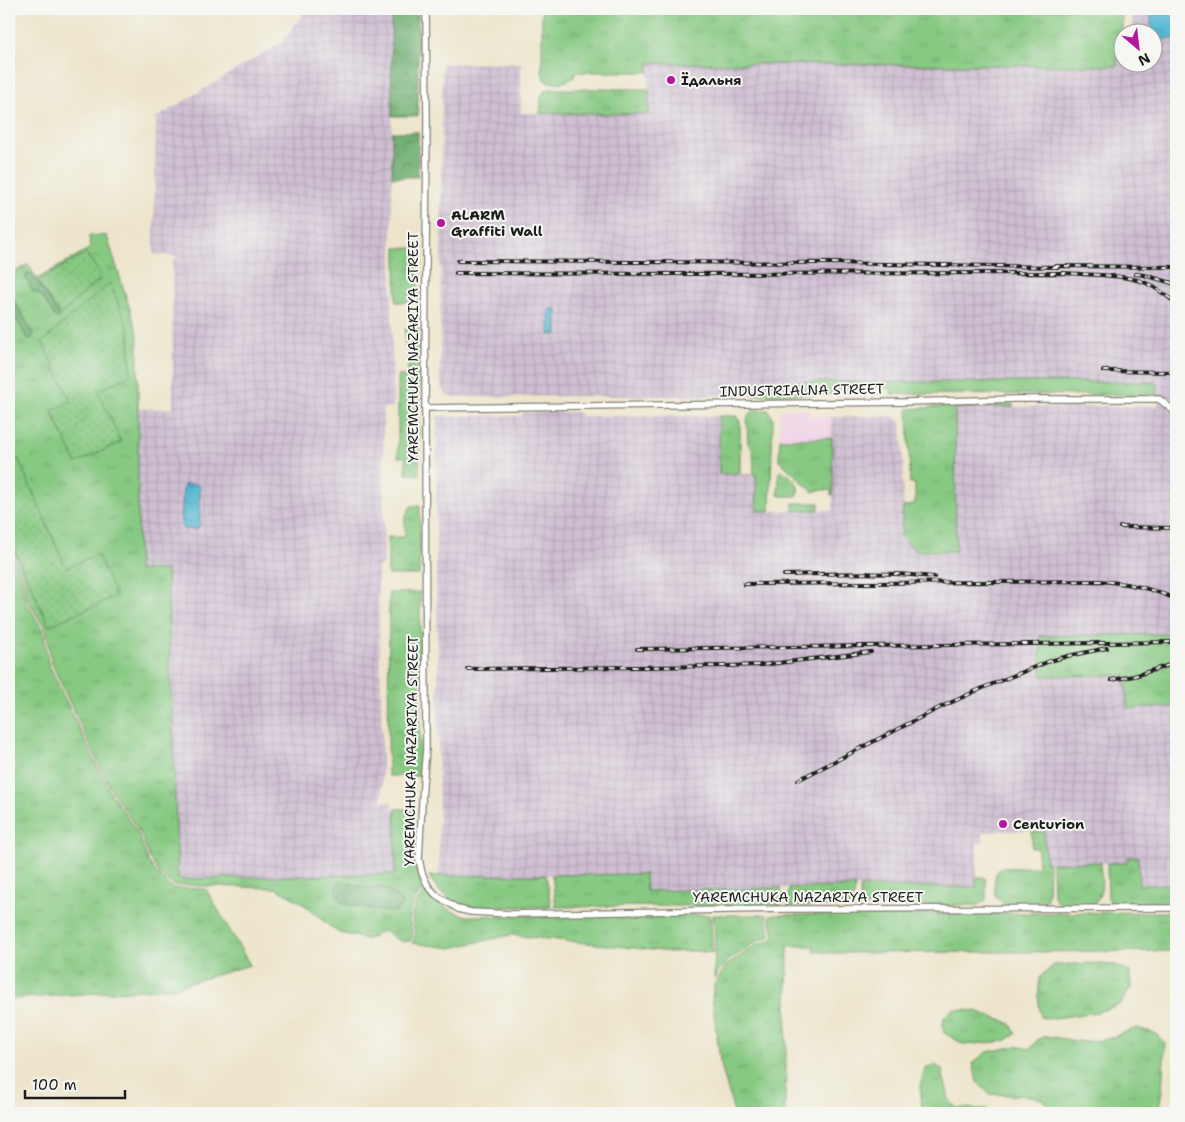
<svg xmlns="http://www.w3.org/2000/svg" width="1185" height="1122" font-family="'Shantell Sans',sans-serif">
<defs>
<pattern id="industrial-grid" width="8" height="8" patternUnits="userSpaceOnUse" patternTransform="scale(1.25)"><rect width="8" height="8" fill="#cebed1"/><path d="M0 4h8M4 0v8" fill="none" stroke="#b0a3b3"/></pattern>
<pattern id="grass-tufts" width="24" height="20" patternUnits="userSpaceOnUse" patternTransform="scale(1.25)"><rect width="24" height="20" fill="#87c982"/><path d="M3 7l-1-3M5 7V3M7 7l1-3M15 17l-1-3M17 17v-4M19 17l1-3" fill="none" stroke="#74ac70"/></pattern>
<pattern id="forest-crowns" width="20" height="18" patternUnits="userSpaceOnUse" patternTransform="scale(1.25)"><rect width="20" height="18" fill="#6dad70"/><path d="M2 6a3 3 0 1 1 6 0M12 15a3 3 0 1 1 6 0" fill="none" stroke="#598c5b"/></pattern>
<pattern id="garden-dots" width="8" height="8" patternUnits="userSpaceOnUse" patternTransform="scale(1.25)"><rect width="8" height="8" fill="#87c982"/><path d="M2 2h.1M6 6h.1" fill="none" stroke="#74ac70" stroke-width="1.8" stroke-linecap="round"/></pattern>
<pattern id="water-ripples" width="26" height="14" patternUnits="userSpaceOnUse" patternTransform="scale(1.25)"><rect width="26" height="14" fill="#54b7d2"/><path d="M2 4q2-2 4 0t4 0M15 11q2-2 4 0t4 0" fill="none" stroke="#4594aa"/></pattern>
</defs>
<rect width="100%" height="100%" fill="#f6f6f2"/>
<filter id="ink" filterUnits="userSpaceOnUse"><feTurbulence type="fractalNoise" baseFrequency=".02" numOctaves="2"/><feDisplacementMap in="SourceGraphic" scale="10" xChannelSelector="R" yChannelSelector="G"/><feConvolveMatrix kernelMatrix="1 2 1 2 8 2 1 2 1" color-interpolation-filters="sRGB"/></filter>
<filter id="wash" filterUnits="userSpaceOnUse"><feTurbulence type="fractalNoise" baseFrequency=".0096" numOctaves="4" result="noise"/><feDisplacementMap in="SourceGraphic" scale="20" xChannelSelector="R" yChannelSelector="G"/><feGaussianBlur stdDeviation="1.12" result="paint"/><feColorMatrix in="noise" values="0 0 0 0 0 0 0 0 0 0 0 0 0 0 0 0 0 1.4 0 .05"/><feComposite in="paint" operator="in"/></filter>
<g filter="url(#wash)">
<rect width="100%" height="100%" fill="#ede5cb"/>
<!-- built -->
<path fill="#f0d0e4" d="M810,409V417H831L832,438L780,439L779,410Z"/>
<!-- industrial -->
<path fill="url(#industrial-grid)" d="M307,9H392V347L393,407L383,408L384,565L378,566V586L382,736V801L392,802V809H396V874L178,880L167,571H138V409L173,408L172,262L178,256L154,254L156,118L282,42Z
M1133,9H1176V634L1040,636L1041,676L1126,675L1127,708L1176,707V884L1139,885L1138,857L1128,863H1046L1044,832L1043,830L999,831L994,832H983V842L977,843V887H860L646,891L645,874L439,876L438,659L436,562L437,416H522L523,412H580V416H719V473L756,474L757,511L833,510L831,417L892,416L901,422L904,476H902L904,507L915,504V484L910,483L908,409L948,406L949,404H1013V407L1158,406L1156,382H773L753,395L453,397L446,395L442,389L440,380L442,64L521,63V113L649,114L648,63L1117,66V60H1122V62H1152V32H1132Z"/>
<!-- grass -->
<path fill="url(#grass-tufts)" stroke="#52724f" fill-rule="evenodd" d="M542,9H1122V60H1117V66L649,63V72H575L574,77C566,83 553,85 544,80L542,71Z
M550,89H649V114L540,113L541,97L544,91Z
M89,235L107,236L138,335V570H167L178,879L395,874L396,809H413C414,835 411,865 424,888C410,904 405,914 413,935L410,941C401,944 392,936 385,931L377,933L372,938L367,939L340,933L333,929L301,902L275,888L173,885L160,874L150,859L141,834L110,788L51,662L47,632L28,600L23,577L9,542V537L49,626L66,568L18,459L9,462V276L28,264L37,279L90,248ZM71,402L76,462L52,412Z
M396,248H418V302H396Z
M405,329H419V475L406,474V457H398V376H408V348H405Z
M773,382H1156L1157,395L891,394V388H853L833,394L753,395Z
M949,404H1013V407L955,408L956,551H916L901,536L903,507L915,504V484L910,483L908,409L948,406Z
M754,410H768L773,418L770,511H757L756,474H754L753,449L751,448L748,443L747,422L748,416Z
M719,416H736L740,421V473L719,474Z
M832,438L833,495H831V490H819L813,492L779,460L780,439Z
M782,471C792,476 802,485 797,496H779L778,494L779,473Z
M793,503H819V510L793,511Z
M411,506H420L419,575H388V537H405V517Z
M9,548L21,578L26,601L44,633L48,663L108,789L139,835L148,861L158,875L172,888L206,889L250,965L172,988L9,999Z
M420,592V776H388L389,593Z
M1176,634V707L1127,708L1126,675L1041,676L1040,636Z
M1032,832H1044L1046,863H1049L1048,895L1044,905H1005L995,896C995,886 992,874 1001,868L1038,867V848H1032Z
M1128,857H1138L1139,885L1176,884V905H1112L1108,898L1107,863H1127Z
M1101,862C1101,875 1105,896 1093,905H1059L1053,895L1052,863Z
M645,874L646,891L781,888V905L556,907L552,875Z
M546,875L551,907H476L457,904L440,892L429,876Z
M976,877H983L986,879V900L978,905L860,906V887H977Z
M855,887L854,897L849,906H788L789,888Z
M426,890C435,905 451,911 466,916L710,915L712,930V953L696,951L671,952L511,935L451,948L412,943L416,935C409,915 412,906 426,890Z
M1176,912V951L825,953V952H814V946H788L785,1113H734L720,1061L712,997L714,986L726,966L756,945L772,940L774,933L770,922V915Z
M713,915H767V922L770,933L769,937L755,942L724,964L714,979L715,930Z
M1091,963L1116,965L1130,972L1131,987L1121,1004L1098,1012L1048,1019L1041,1017L1038,997L1040,977L1054,965Z
M953,1009L976,1011L1011,1024L1016,1034L1005,1041L965,1045L944,1033L943,1025L944,1017Z
M1137,1028L1155,1033L1165,1043L1162,1090L1158,1113H1062L1053,1109L1044,1100L1031,1096L989,1094L977,1082L973,1063L987,1052L1017,1046L1030,1049L1037,1040L1046,1036L1084,1042L1107,1039Z
M935,1064L942,1070L949,1099L956,1108L987,1109L986,1113H928L922,1106L920,1086L925,1069Z"/>
<!-- forest -->
<path fill="url(#forest-crowns)" stroke="#446446" d="M391,14H418V116H392Z
M392,132H418V177H392Z
M28,273L32,274L59,316L58,318H56L41,295L33,292L25,276Z
M9,291L34,335L31,339L27,338L9,307Z
M342,881L360,886L385,888L400,899L403,906L394,912L381,911L341,903L336,891L337,885Z"/>
<!-- garden -->
<path fill="url(#garden-dots)" stroke="#52724f" d="M86,253L102,277L60,315L38,281Z
M110,283L129,331L131,375L98,391L121,442L76,463L52,411L71,401L42,342Z
M18,458L66,568L97,554L116,596L49,626L9,537V462Z"/>
<!-- water -->
<path fill="url(#water-ripples)" stroke="#386a77" d="M1151,9H1176V39H1153L1151,28Z
M549,309H557V334L549,335Z
M185,484H197L200,488V526L197,529H183L181,523L183,488Z"/>
</g>
<g filter="url(#ink)">
<g fill="none" stroke-linecap="round" stroke-linejoin="round">
<!-- minor casing -->
<g stroke="#848074" stroke-width="8">
<path id="minor" d="M426,9L427,121L425,408L426,749L423,785L419,859L422,873L428,886L436,895L458,909L471,912L510,914L791,909L1176,908
M425,408L906,402L1015,399H1159L1174,411H1176"/>
</g>
<!-- minor -->
<use href="#minor" stroke="#fff" stroke-width="5.5"/>
<!-- rail casing -->
<g stroke="#1c1c1c" stroke-width="4">
<path id="rail" d="M458,261L828,263L1058,267
M1054,266L1176,267
M456,273L677,274L1064,273C1087,275 1126,274 1146,283C1157,288 1167,296 1176,303
M1135,274L1144,275L1176,284
M1103,371L1176,372
M1120,527L1176,528
M784,575C834,574 884,571 934,577
M744,584L1100,581C1129,583 1149,588 1176,599
M637,649L1176,642
M467,669L726,666L761,665L871,652
M1111,680L1134,676L1176,663
M798,780L941,707L985,687L1050,661L1068,656L1107,648"/>
</g>
<!-- rail -->
<use href="#rail" stroke="#f6f6f2" stroke-width="2" stroke-dasharray="5.5" stroke-linecap="butt"/>
</g>
</g>
<!-- markers -->
<g fill="#b5179e" stroke="#f6f6f2" stroke-width="2">
<circle cx="671" cy="80" r="5"/>
<circle cx="441" cy="223" r="5"/>
<circle cx="1003" cy="824" r="5"/>
</g>
<g text-anchor="middle" stroke-width="4" stroke-linejoin="round" paint-order="stroke">
<!-- poi labels -->
<g font-size="14" font-weight="bold" fill="#1c1c1c" stroke="#f6f6f2" text-anchor="start">
<text x="681" y="85">Їдальня</text>
<text x="451" y="220">ALARM<tspan x="451" dy="16">Graffiti Wall</tspan></text>
<text x="1013" y="829">Centurion</text>
</g>
<!-- street labels -->
<g font-size="14" fill="#1c1c1c" stroke="#f6f6f2">
<text transform="translate(413 347) rotate(-90)" y="5">YAREMCHUKA NAZARIYA STREET</text>
<text transform="translate(802 390) rotate(-1)" y="5">INDUSTRIALNA STREET</text>
<text transform="translate(411 751) rotate(-89)" y="5">YAREMCHUKA NAZARIYA STREET</text>
<text x="808" y="902">YAREMCHUKA NAZARIYA STREET</text>
</g>
</g>
<!-- margin -->
<rect width="1185" height="1122" fill="none" stroke="#f6f6f2" stroke-width="30"/>
<!-- north arrow -->
<g transform="translate(1138 48) rotate(152)"><circle r="24" fill="#f6f6f2" stroke="#9f9f9c"/>
<path d="M0-4L9 19L0 12L-9 19Z" fill="#b5179e"/>
<text y="-8" font-size="14" font-weight="bold" text-anchor="middle" fill="#1c1c1c">N</text>
</g>
<!-- scale -->
<path d="M25 1090v8h100v-8" fill="none" stroke="#1c1c1c" stroke-width="2.5"/>
<text x="32" y="1090" font-size="15" fill="#1c1c1c" stroke="#f6f6f2" stroke-width="4" paint-order="stroke">100 m</text>
</svg>
